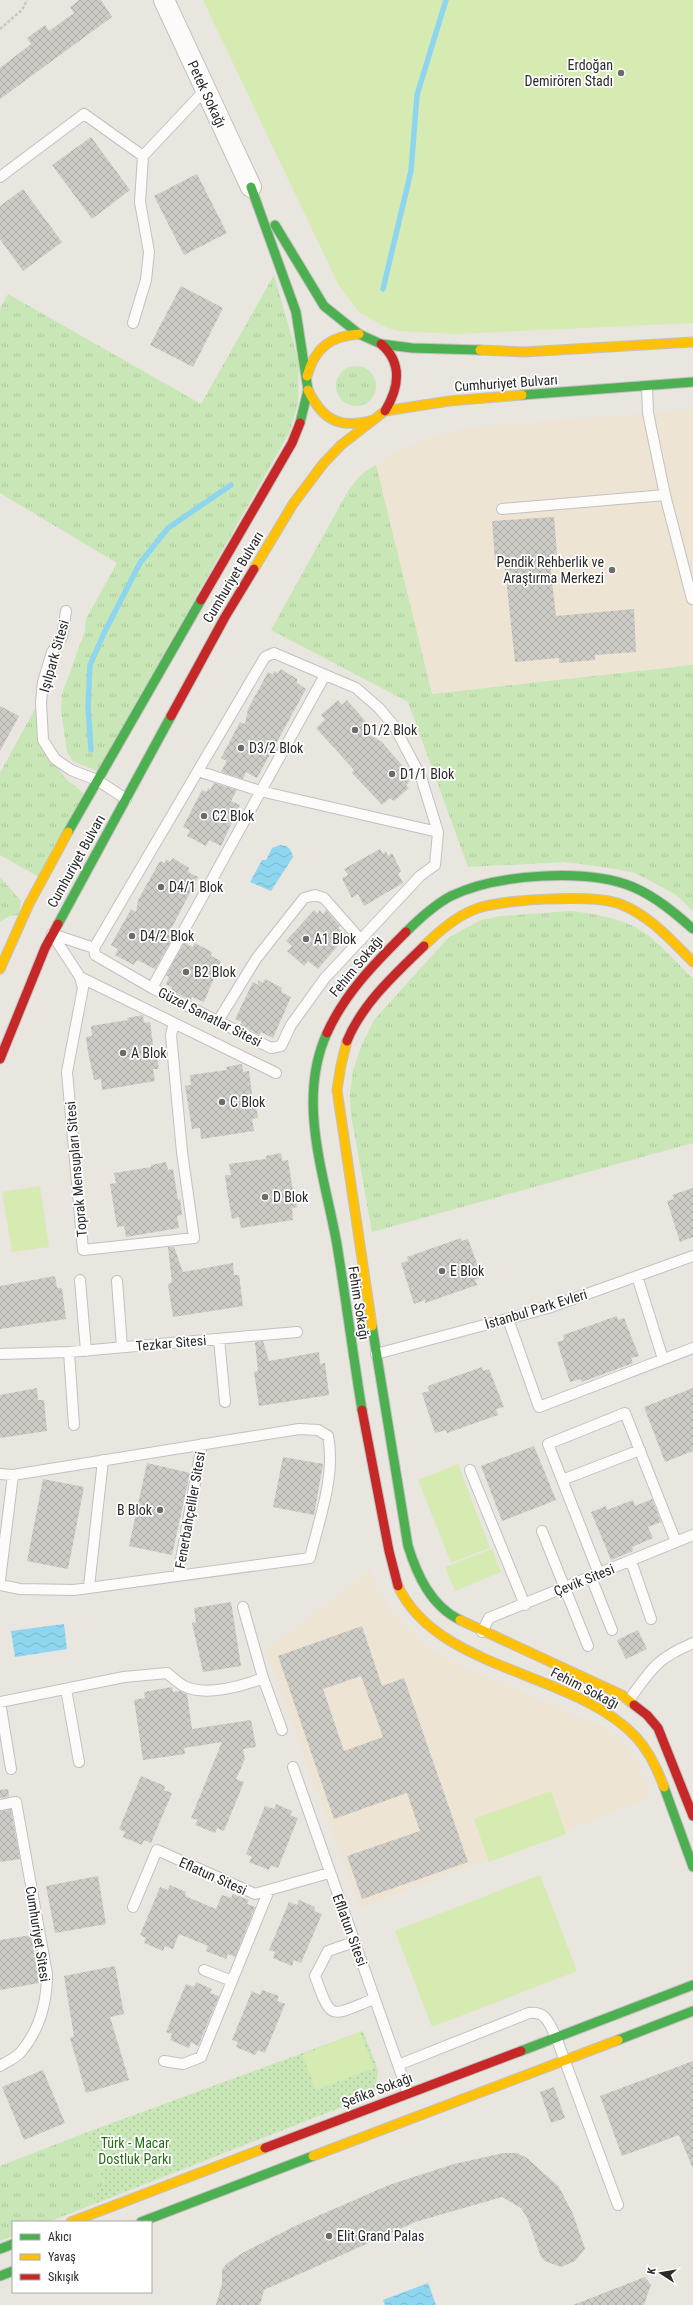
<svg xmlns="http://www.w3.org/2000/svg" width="693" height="2305" font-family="'Roboto Condensed',sans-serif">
<defs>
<pattern id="grass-tufts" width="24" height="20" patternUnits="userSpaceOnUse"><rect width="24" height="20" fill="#c9e7b6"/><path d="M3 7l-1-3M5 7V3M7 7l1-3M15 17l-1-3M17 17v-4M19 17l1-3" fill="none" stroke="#adc69d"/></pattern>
<pattern id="park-dots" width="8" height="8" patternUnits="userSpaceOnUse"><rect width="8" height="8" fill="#c9e7b6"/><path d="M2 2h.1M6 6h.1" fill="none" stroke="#adc69d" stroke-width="1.8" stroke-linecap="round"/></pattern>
<pattern id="water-waves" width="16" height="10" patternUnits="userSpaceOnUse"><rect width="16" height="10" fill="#8ed6f0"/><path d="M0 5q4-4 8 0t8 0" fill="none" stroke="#7bb8ce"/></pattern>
<pattern id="building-cross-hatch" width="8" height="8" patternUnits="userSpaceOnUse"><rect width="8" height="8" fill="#cdcbc6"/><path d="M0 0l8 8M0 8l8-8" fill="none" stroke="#b0aeaa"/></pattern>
</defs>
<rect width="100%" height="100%" fill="#e9e5df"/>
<!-- education -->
<path fill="#ede4d3" d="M693,409V665L432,694L376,465L397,451L428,438L468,428Z
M370,1570L379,1593L393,1613L427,1647L457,1664L608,1729L630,1750L646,1779L650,1798L360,1908L266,1650Z"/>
<!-- grass -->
<path fill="url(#grass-tufts)" d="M274,275L299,362L298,404L289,433L97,771L73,761L67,752L61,710L62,694L85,631L86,619L117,563L0,493V308L8,294L201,404Z
M336 386a20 20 0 1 1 40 0a20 20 0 1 1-40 0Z
M376,465L432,694L693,665V911L675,894L635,873L616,869L566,862L468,867L408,702L271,630L348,491C356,480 363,471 376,465Z
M43,694L49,755L64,777L91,800L46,881L0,855V773Z
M0,877L21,901L19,915L9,916L0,922Z
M570,911C591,913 613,917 633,926C654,936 677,962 693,979V1143L372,1232L351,1115L350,1094L353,1070L362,1044L374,1020L448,938L481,920L502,916Z
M85,2133L104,2182L89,2206L48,2222H13V2236L0,2241V2166Z"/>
<!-- park -->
<path fill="url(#park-dots)" d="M363,2031L378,2070L375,2094L89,2206L104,2182L85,2133Z"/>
<!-- pitch -->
<path fill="#d6ebb2" d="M203,0H693V323L455,334L399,331L388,328L360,313L339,286Z
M40,1186L49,1247L12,1252L2,1192Z
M458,1464L490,1548L451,1563L418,1480Z
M492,1549L501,1572L455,1591L445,1567Z
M551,1791L566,1834L489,1862L474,1819Z
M540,1875L577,1971L432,2027L395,1931Z
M360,2032L374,2068L316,2090L302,2055Z"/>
<!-- water -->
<path fill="url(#water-waves)" d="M280,845C288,845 291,849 293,857L271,891L250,882L262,860H266L272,848Z
M64,1624L67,1649L15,1657L11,1631Z
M428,2283L436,2305H385L383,2300Z"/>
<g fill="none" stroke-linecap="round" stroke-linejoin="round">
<!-- stream -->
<path stroke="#8ed6f0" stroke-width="5.5" d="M383,289L411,171L417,95L446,0
M91,750L88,707L90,665L105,631L140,563L168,528L231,485"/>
</g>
<!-- building -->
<path fill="url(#building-cross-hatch)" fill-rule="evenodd" d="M79,0H101L112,17L0,99V68L31,44L27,38L45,25L49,31L74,13L70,7Z
M91,137L130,190L92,219L52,165Z
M197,174L227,233L184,255L154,196Z
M23,189L62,242L23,271L0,239V206Z
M181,286L223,308L193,367L150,345Z
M554,517L557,554L549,555L556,616L634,609L636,652L595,655V660L559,663V658L515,662L504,559L495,560L492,521Z
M281,669L297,679V683L306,689L257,778L246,772L243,779L221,772L227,761L221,758L240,722L245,724L248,709L268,672L273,675L274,671L278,673Z
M338,700L342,705L347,700L374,731L370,735L382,742L411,776L407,779L410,781L406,785L409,788L394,801L390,798L382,805L352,773L354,770L316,728L325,720L321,715Z
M0,706L19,716L0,751Z
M214,783L237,790L231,801L240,805L221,846L209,840L206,846L187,836L190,830L183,827L202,790L207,792L208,788L210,790Z
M380,849L383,854L386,851L388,856L392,853L401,871L398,874L403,883L364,906L358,894L352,898L342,878L348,875L344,869Z
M173,858L189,868L188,872L198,877L168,935L173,937L155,969L137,960L134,965L115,955L118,949L111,945L131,909L136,912L138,900L160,861L165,863L166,859L170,862Z
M314,910L318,914L319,910L323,914L326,910L340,926L338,928L347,935L318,969L308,961L304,966L287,951L292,946L286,941Z
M184,943L193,947L195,943L212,952L211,956L221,961L204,1002L192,997L191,1000L171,990L172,987L166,984L169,977L166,975Z
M265,979L282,988L281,992L291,997L273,1038L261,1032L260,1035L240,1025L242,1022L235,1019L253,982L258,985V980L263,983Z
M143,1015L144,1023L150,1022L154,1052H156L159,1069H153L155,1081L102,1090L101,1079L94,1080L88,1052L86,1037L92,1036L91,1026L128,1020L127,1018Z
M242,1064L243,1072L249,1071L253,1102L255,1101L258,1118L252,1119L254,1131L201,1139L200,1128L192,1129L185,1086L191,1085L190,1075L227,1070L226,1067Z
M281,1153L282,1161L288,1160L293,1191L295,1190L297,1207L292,1208L293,1220L241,1228L239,1217L232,1219L227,1191L225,1175H231L229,1164L266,1159V1156Z
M166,1162L168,1170L173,1169L178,1200L180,1199L182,1215L177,1216L179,1228L126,1237L124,1226L117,1227L110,1184L116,1183L114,1173L151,1167V1165Z
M693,1188V1237L680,1242L667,1201L674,1199L672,1195Z
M461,1238L462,1241L468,1239L482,1277L475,1280L477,1285L425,1303V1300L414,1304L401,1263L408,1261L407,1257Z
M168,1247H174L183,1272L233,1263L234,1275H239L243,1306L173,1317L168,1284L172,1282Z
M55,1276L57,1288H62L66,1319L0,1329V1286Z
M617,1316L618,1320L624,1318L639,1356L631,1358L633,1363L582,1382L581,1379L570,1382L557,1342L564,1340L563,1335Z
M263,1341L269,1361L319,1352L320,1364L325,1363L329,1395L259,1406L254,1372L258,1371L255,1342Z
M482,1367L483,1371L489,1369L504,1407L496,1409L498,1415L447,1433L446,1430L435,1433L422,1393L429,1391L428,1386Z
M37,1388L38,1400H44L47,1431L0,1438V1395Z
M693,1388V1451L665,1462L644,1407Z
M534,1446L556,1500L502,1521L481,1466Z
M283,1457L323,1464L314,1515L273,1507Z
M147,1463L190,1473L172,1555L129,1546Z
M43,1479L84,1487L68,1569L27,1561Z
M652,1499L661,1522L648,1527L653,1538L632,1547L633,1551L611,1560L591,1512L606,1506L607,1510L633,1500L635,1506Z
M231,1602L241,1666L203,1672L192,1623L196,1622L194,1608Z
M362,1626L382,1686L404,1678L468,1862L362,1899L347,1856L420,1831L407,1793L334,1819L278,1656ZM361,1676L383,1737L344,1751L323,1689Z
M638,1630L647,1649L626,1659L617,1640Z
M172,1687L173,1692L180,1691L187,1694L192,1729L251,1720L256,1747L243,1749L245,1759L236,1779L244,1782L224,1831L217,1828L215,1833L195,1825L198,1820L191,1818L222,1742L184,1748L185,1754L143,1760L134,1700L145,1698L144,1692Z
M141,1776L165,1786L164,1790L172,1793L151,1843L144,1840L142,1845L123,1837L125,1832L119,1829Z
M8,1789L9,1797L0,1798V1790Z
M276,1804L292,1811L290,1815L298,1818L278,1868L271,1865L269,1870L249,1862L252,1857L246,1854L265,1806L274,1809Z
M11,1810L20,1859L0,1862V1811Z
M98,1876L106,1924L55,1933L46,1886Z
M170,1885L186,1892L185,1896L216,1909L222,1895L231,1898L233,1894L249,1900L247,1904L255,1907L235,1957L228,1954L226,1959L206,1951L208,1946L179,1934L173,1949L165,1946L163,1951L144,1943L146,1938L140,1935L160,1887L168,1890Z
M299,1900L315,1907L314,1911L322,1914L301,1963L294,1960L292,1966L273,1958L275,1952L269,1950L289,1902L297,1905Z
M31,1935L39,1983L0,1990V1940Z
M115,1966L124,2014L110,2017L129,2080L86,2093L70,2038L74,2036L64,1976Z
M196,1982L212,1989L210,1993L219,1996L198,2046L191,2042L189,2048L170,2040L172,2034L166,2032L186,1984L194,1987Z
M262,1990L279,1996L277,2001L285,2004L265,2053L258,2050L255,2055L236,2047L238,2042L232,2040L252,1991L260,1995Z
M693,2061V2169L679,2135L622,2156L600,2096Z
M43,2070L65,2123L24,2140L2,2087Z
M554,2087L565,2118L551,2123L540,2092Z
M504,2153H517L527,2158L559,2187L573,2214L585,2249L575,2261L561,2267L545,2261L541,2257L527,2217L521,2208L502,2197L415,2222L264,2290L260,2305H216L222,2284V2270L226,2264L244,2252L297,2225L389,2185L454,2164Z
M645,2277L651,2285L644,2305H573Z"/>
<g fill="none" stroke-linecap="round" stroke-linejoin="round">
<!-- lane casing -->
<g stroke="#c2c1c1" stroke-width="12">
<path id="lane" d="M0,177L84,114L143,156L205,90
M133,323L146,280L149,252L140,202L143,156
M665,495L692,599
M502,509L665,495L648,413L647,386
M66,611L62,637L52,652L43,682L41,702L43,740L55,759L71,770L97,780L126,799
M52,934L80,977L83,988L67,1072L83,1250L194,1238L182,1152L171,1035L174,1023
M52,934L94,948L259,667L265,657L274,653L356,688L379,708L394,726L421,777L438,832
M94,948L95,955L152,988L271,1048L281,1046L291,1025L325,978L420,876L435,865L438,832L260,791L198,771
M80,977L276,1073
M152,988L325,675
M218,1021L256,959L304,898L315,895L324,898L361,940
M637,1276L663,1359
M80,1280L86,1351
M117,1281L122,1347
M508,1319L539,1407L693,1348
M219,1339L225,1402
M69,1352L74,1425
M0,1354L69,1352L297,1332
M376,1354L548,1308L693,1256
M470,1470L525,1605
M0,1474L13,1475L299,1429L318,1430L328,1436C336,1476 319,1519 310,1558L74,1590L20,1589L0,1585
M562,1480L640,1450
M542,1531L588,1646
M631,1561L651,1619
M599,1574L548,1444L625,1413L676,1542
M178,1576L202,1444
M591,1577L612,1630
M0,1580L13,1475
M89,1587L103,1460
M243,1607L263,1678
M482,1632L489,1618L693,1535
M66,1689L79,1762
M629,1700C652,1668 656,1659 693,1643
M0,1702L124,1677L167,1673C172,1677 178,1683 184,1686C205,1697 243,1686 263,1678L282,1730
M0,1702L11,1769
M293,1767L408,2093
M0,1805L16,1802L47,1974C47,2003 40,2029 21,2052C16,2058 6,2062 0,2066
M133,1907L157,1850L255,1894L329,1873
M354,1942L328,1951L315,1976C332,2023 330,2016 374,1999
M204,1970L232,1981
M164,2061L183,2064L201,2057L269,1890
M398,2065L529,2013C546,2011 549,2023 556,2037L618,2205"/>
</g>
<!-- street casing -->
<g stroke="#c2c1c1" stroke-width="22">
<path id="street" d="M164,0L251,187"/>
</g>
<!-- fast casing -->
<g stroke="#c2c1c1" stroke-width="11">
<path id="fast" d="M251,187L296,312L308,390L300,423
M275,225L324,306L359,334L381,344L412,348L480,350
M522,395L693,382
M68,832L201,600
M58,924L171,716
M406,932C419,919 434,905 451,896C496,874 587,868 633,887C656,897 675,913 693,929
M327,1033C296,1101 325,1176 337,1245C346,1300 353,1355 362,1410
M372,1326L408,1546C417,1575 431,1606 460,1620
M664,1787L693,1867
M618,2040L693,2011
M521,2051L693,1985
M141,2222L313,2156
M0,2249L13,2244
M0,2276L13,2271"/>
</g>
<!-- slow casing -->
<g stroke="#c2c1c1" stroke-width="11">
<path id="slow" d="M480,350L524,352L693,342
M307,376C315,348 330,336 359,334
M308,390C323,421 340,429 373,420
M254,569L293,504L323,464L341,445L385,411L449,401L522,395
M424,946C438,932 454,918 473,910C498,899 594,894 620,904C649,915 671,940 693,962
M0,969L29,904L68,832
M347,1041L341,1065L337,1090L372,1326
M398,1586C437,1671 574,1671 636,1737C649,1751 657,1768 664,1787
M460,1620L622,1695L634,1705
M313,2156L618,2040
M71,2222L265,2148"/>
</g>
<!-- jam casing -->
<g stroke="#c2c1c1" stroke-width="11">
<path id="jam" d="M381,344C403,363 399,388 385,411
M201,600L292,443L300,423
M171,716L225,617L254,569
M327,1033C345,993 375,963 406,932
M347,1041C362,1004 395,974 424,946
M0,1059L45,948L58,924
M362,1410L389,1551L398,1586
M634,1705L647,1715L658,1728L693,1816
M265,2148L521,2051"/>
</g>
<!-- path -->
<path stroke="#c8c7c7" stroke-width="2.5" stroke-dasharray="3 2" stroke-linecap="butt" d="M0,29L22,10L27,0"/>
<!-- lane -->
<use href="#lane" stroke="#fcfbfa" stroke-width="10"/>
<!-- street -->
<use href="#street" stroke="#fcfbfa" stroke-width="20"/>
<!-- fast -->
<use href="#fast" stroke="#4caf50" stroke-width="9"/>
<!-- slow -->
<use href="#slow" stroke="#ffc107" stroke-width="9"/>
<!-- jam -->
<use href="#jam" stroke="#c62828" stroke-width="9"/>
</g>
<!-- markers -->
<g fill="#6d6b69" stroke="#fff" stroke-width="1.5">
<circle cx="621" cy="73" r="4"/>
<circle cx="612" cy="570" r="4"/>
<circle cx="355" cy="730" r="4"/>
<circle cx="241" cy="748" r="4"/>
<circle cx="392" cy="774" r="4"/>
<circle cx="204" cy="816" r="4"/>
<circle cx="161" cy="887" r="4"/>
<circle cx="132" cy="936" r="4"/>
<circle cx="306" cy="939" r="4"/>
<circle cx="186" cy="972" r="4"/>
<circle cx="123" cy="1053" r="4"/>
<circle cx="222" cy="1102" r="4"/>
<circle cx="265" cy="1197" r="4"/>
<circle cx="442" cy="1271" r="4"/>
<circle cx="160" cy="1510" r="4"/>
<circle cx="329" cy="2236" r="4"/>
</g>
<g text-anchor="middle" stroke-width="3.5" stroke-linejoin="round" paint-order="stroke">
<!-- poi labels -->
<g font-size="14" fill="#2a2a2a" stroke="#fff" text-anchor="start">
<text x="613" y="70" text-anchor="end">Erdoğan<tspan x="613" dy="16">Demirören Stadı</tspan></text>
<text x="604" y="567" text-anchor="end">Pendik Rehberlik ve<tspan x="604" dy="16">Araştırma Merkezi</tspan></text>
<text x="363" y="735">D1/2 Blok</text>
<text x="249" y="753">D3/2 Blok</text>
<text x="400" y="779">D1/1 Blok</text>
<text x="212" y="821">C2 Blok</text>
<text x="169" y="892">D4/1 Blok</text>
<text x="140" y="941">D4/2 Blok</text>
<text x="314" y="944">A1 Blok</text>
<text x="194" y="977">B2 Blok</text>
<text x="131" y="1058">A Blok</text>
<text x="230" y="1107">C Blok</text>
<text x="273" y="1202">D Blok</text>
<text x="450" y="1276">E Blok</text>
<text x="152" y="1515" text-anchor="end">B Blok</text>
<text x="337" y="2241">Elit Grand Palas</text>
</g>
<!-- street labels -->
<g font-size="14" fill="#2a2a2a" stroke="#fff">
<text transform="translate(207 94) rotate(65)" y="5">Petek Sokağı</text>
<text transform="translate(506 383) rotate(-4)" y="5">Cumhuriyet Bulvarı</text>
<text transform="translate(233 577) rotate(-59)" y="5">Cumhuriyet Bulvarı</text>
<text transform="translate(54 656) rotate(-74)" y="5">Işılpark Sitesi</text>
<text transform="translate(76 861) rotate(-61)" y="5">Cumhuriyet Bulvarı</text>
<text transform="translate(356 966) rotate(-50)" y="5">Fehim Sokağı</text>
<text transform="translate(210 1017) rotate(27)" y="5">Güzel Sanatlar Sitesi</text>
<text transform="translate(76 1169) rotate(-95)" y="5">Toprak Mensupları Sitesi</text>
<text transform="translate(359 1303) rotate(81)" y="5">Fehim Sokağı</text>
<text transform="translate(536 1309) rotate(-17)" y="5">İstanbul Park Evleri</text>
<text transform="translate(171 1343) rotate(-5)" y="5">Tezkar Sitesi</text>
<text transform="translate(190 1510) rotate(-80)" y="5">Fenerbahçeliler Sitesi</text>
<text transform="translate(584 1580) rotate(-22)" y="5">Çevik Sitesi</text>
<text transform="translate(585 1688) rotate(27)" y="5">Fehim Sokağı</text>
<text transform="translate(213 1876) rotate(24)" y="5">Eflatun Sitesi</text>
<text transform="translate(350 1930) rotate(70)" y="5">Efllatun Sitesi</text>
<text transform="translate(38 1934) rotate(81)" y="5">Cumhuriyet Sitesi</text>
<text transform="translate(377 2090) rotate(-21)" y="5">Şefika Sokağı</text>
</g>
<!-- park labels -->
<g font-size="14" fill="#266c15" stroke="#fff">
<text x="135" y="2148">Türk - Macar<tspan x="135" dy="16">Dostluk Parkı</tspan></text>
</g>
</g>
<!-- legend -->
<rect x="12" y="2221" width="140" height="72" fill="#ffffff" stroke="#aaaaaa"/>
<rect x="20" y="2234" width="20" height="6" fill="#4caf50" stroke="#aaaaaa"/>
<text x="48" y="2241" font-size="12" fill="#2a2a2a">Akıcı</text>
<rect x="20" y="2254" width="20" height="6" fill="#ffc107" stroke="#aaaaaa"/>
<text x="48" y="2261" font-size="12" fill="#2a2a2a">Yavaş</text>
<rect x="20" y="2274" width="20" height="6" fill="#c62828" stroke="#aaaaaa"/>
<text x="48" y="2281" font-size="12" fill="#2a2a2a">Sıkışık</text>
<!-- north arrow -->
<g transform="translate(661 2273) rotate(282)" stroke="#ffffff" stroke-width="3" paint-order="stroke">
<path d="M0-3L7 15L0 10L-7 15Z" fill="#2a2a2a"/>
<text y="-6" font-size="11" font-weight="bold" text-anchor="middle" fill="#2a2a2a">K</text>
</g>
</svg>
